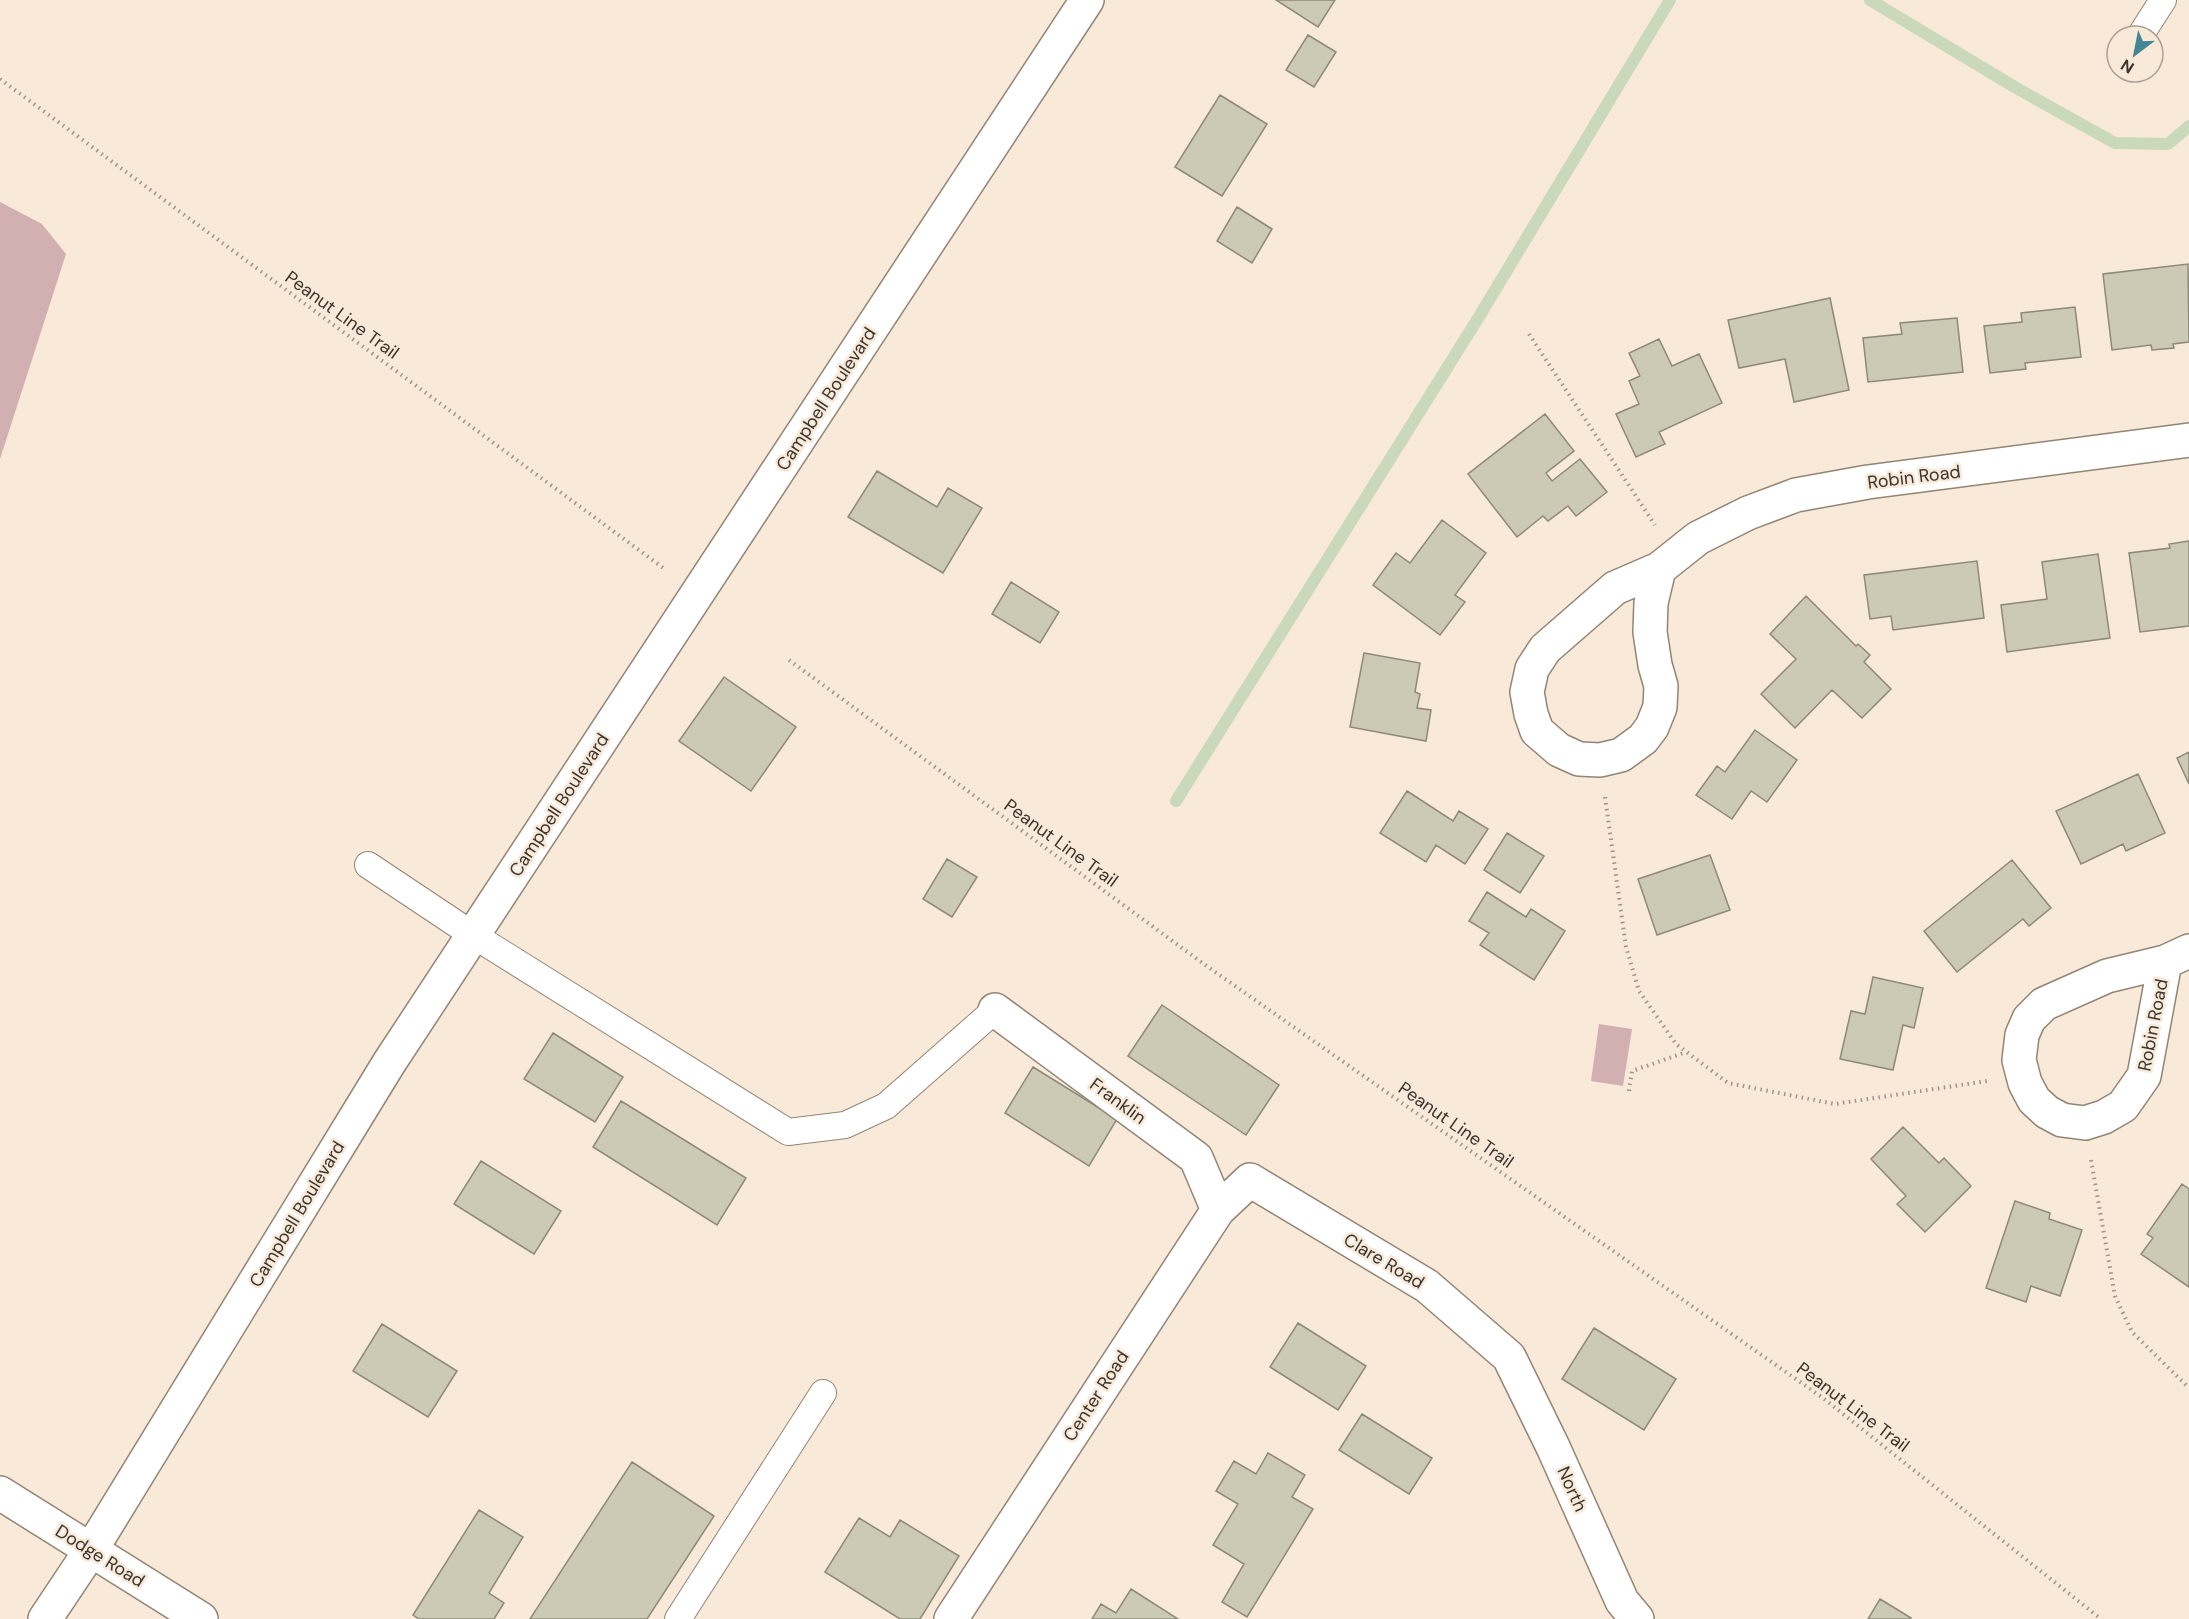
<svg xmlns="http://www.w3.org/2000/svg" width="2189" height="1619" font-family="'DM Sans',sans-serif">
<rect width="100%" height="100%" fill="#f8e9d9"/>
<!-- green -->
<path fill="#d2afb1" d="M0,202L42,224L66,254L0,459Z
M1599,1024L1632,1029L1623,1086L1591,1081Z"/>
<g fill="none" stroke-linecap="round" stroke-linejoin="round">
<!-- stream -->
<path stroke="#cad9b9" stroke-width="12" d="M1870,0L2018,89L2115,143L2168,144L2189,126
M1176,801L1477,320L1670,0"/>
</g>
<!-- building -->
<path fill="#ccc9b5" stroke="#8d8a77" stroke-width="1.5" d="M1276,0H1335L1318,27Z
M1308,35L1336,52L1314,87L1286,70Z
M1220,95L1267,124L1222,196L1175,167Z
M1237,207L1272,229L1252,263L1217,241Z
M2188,264L2189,342L2173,344L2174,348L2152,350L2151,345L2112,350L2103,274Z
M1830,298L1849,390L1794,402L1785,359L1739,368L1728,320Z
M2075,307L2081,357L2025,363L2026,369L1990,373L1984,326L2022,322L2021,313Z
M1957,318L1963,372L1868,382L1863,338L1902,334L1900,323Z
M1659,339L1672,366L1699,354L1722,403L1659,432L1665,444L1636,457L1616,414L1639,404L1629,381L1640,376L1629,353Z
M1545,414L1574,451L1546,473L1552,481L1580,459L1607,492L1576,516L1568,506L1548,521L1543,516L1517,537L1468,474Z
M877,471L937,507L948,488L982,508L943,573L848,517Z
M1442,520L1486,553L1455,595L1465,602L1440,635L1373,585L1396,553L1410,563Z
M2189,541V626L2140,632L2129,553L2170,548L2169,544Z
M2098,554L2110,638L2007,652L2001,605L2047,599L2042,562Z
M1977,561L1984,618L1893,630L1891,616L1870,619L1864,575Z
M1011,582L1059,612L1040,643L992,614Z
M1806,596L1856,646L1858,644L1870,655L1864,662L1891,689L1862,718L1832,690L1795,728L1761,694L1796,659L1770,634Z
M1364,653L1420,663L1415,692L1420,694L1417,708L1431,710L1426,741L1350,727Z
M724,677L796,727L751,791L679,741Z
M1755,730L1797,760L1767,802L1751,791L1732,819L1696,795L1717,766L1725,772Z
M2189,752V784L2177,758Z
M2138,774L2165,833L2126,851L2123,844L2081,864L2056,811Z
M1407,791L1453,821L1459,811L1488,829L1465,864L1436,845L1426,862L1380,833Z
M1507,833L1544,856L1520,893L1484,870Z
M1710,855L1730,910L1657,935L1638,879Z
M947,859L977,877L952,917L923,899Z
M2012,860L2051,908L2029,926L2023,919L1957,972L1924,931Z
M1487,892L1526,917L1531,909L1565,931L1534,980L1480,945L1489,933L1469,921Z
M1873,977L1923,988L1914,1028L1903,1025L1893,1070L1840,1059L1851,1011L1865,1014Z
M1162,1005L1279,1085L1246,1135L1128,1056Z
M553,1033L623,1077L595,1122L524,1079Z
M1033,1067L1117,1119L1089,1166L1005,1113Z
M621,1101L746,1178L717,1225L593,1147Z
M1903,1127L1939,1163L1944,1158L1971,1186L1925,1232L1897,1204L1906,1196L1871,1159Z
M481,1161L561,1211L534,1254L454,1204Z
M2182,1184L2189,1189V1287L2141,1254L2153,1238L2147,1234Z
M2015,1201L2050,1213L2049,1219L2082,1230L2060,1296L2031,1286L2026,1302L1986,1288Z
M1298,1323L1366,1366L1338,1410L1270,1367Z
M382,1324L457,1371L428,1417L353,1371Z
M1594,1328L1676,1379L1644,1430L1562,1379Z
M1362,1414L1432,1458L1409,1494L1339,1450Z
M1268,1453L1305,1475L1292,1497L1313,1509L1247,1617L1222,1602L1244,1564L1213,1545L1238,1504L1216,1491L1234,1461L1256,1474Z
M632,1462L714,1516L647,1619H530Z
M479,1510L523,1537L489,1593L504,1603L494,1619H419L413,1615Z
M859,1518L890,1537L900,1520L959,1556L920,1619H900L825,1572Z
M1131,1589L1178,1619H1092L1101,1604L1116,1613Z
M1880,1599L1911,1618L1910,1619H1868Z"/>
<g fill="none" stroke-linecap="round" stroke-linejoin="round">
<!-- service casing -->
<g stroke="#928575" stroke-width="28">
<path id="service" d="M2140,36L2163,0
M368,865L473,935L788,1132L845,1125L886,1106L995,1010
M678,1619L823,1393"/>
</g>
<!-- minor casing -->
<g stroke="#928575" stroke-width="36">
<path id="minor" d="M1659,569L1651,603L1650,632L1655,665L1661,686L1660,707L1652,727L1643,739L1621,755L1600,760L1579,759L1559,750L1537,731L1531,714L1527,692L1532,669L1545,649L1615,588L1659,569L1698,538L1748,513L1796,495L1868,482L2189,440
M2165,962L2144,1076L2123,1106L2104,1117L2085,1123L2062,1120L2047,1112L2034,1100L2025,1083L2019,1060L2022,1035L2029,1019L2044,1004L2107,976L2165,962L2189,951
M995,1010L1196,1158L1218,1210
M951,1619L1218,1210L1250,1180L1427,1286L1509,1357L1553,1447L1622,1601L1637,1619"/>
</g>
<!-- tertiary casing -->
<g stroke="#928575" stroke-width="36">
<path id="tertiary" d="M0,1493L201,1619"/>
</g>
<!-- secondary casing -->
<g stroke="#928575" stroke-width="36">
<path id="secondary" d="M45,1619L91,1550L389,1063L1087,0"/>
</g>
<!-- path -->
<path stroke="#9f9489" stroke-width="4" stroke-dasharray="1.5 4.5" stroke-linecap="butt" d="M0,79L666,570
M1529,334L1655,525
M789,660L1208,967L1823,1398L2101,1619
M1605,797L1626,947L1639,991L1676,1044L1728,1083L1835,1104L1987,1081
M1629,1091L1632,1071L1686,1052
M2091,1160L2115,1296L2132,1332L2189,1388"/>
<!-- service -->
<use href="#service" stroke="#fff" stroke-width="26"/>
<!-- minor -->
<use href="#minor" stroke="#fff" stroke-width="33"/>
<!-- tertiary -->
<use href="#tertiary" stroke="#fff" stroke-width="33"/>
<!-- secondary -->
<use href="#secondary" stroke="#fff" stroke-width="33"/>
</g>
<g text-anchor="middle" stroke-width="5" stroke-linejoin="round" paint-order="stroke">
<!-- street labels -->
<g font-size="18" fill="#3b352f" stroke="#f8e9d9">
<text transform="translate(342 315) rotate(36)" y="6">Peanut Line Trail</text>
<text transform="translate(826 399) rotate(-57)" y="6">Campbell Boulevard</text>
<text transform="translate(1914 477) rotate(-7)" y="6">Robin Road</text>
<text transform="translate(559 805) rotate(-57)" y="6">Campbell Boulevard</text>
<text transform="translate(1061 843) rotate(36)" y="6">Peanut Line Trail</text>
<text transform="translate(2153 1025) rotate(-79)" y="6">Robin Road</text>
<text transform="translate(1118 1101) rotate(36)" y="6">Franklin</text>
<text transform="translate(1456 1125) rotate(35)" y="6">Peanut Line Trail</text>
<text transform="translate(297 1214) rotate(-59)" y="6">Campbell Boulevard</text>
<text transform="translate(1384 1261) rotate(31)" y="6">Clare Road</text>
<text transform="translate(1096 1396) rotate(-57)" y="6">Center Road</text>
<text transform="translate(1853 1407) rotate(37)" y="6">Peanut Line Trail</text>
<text transform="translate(1572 1489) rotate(66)" y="6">North</text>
<text transform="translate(100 1556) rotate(32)" y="6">Dodge Road</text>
</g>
</g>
<!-- north arrow -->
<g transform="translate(2135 54) rotate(212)"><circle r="28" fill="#f8e9d9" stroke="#aca195" stroke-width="1.5"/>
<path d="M0-4.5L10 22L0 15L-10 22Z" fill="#438796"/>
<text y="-9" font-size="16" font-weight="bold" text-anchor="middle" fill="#3b352f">N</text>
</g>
</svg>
